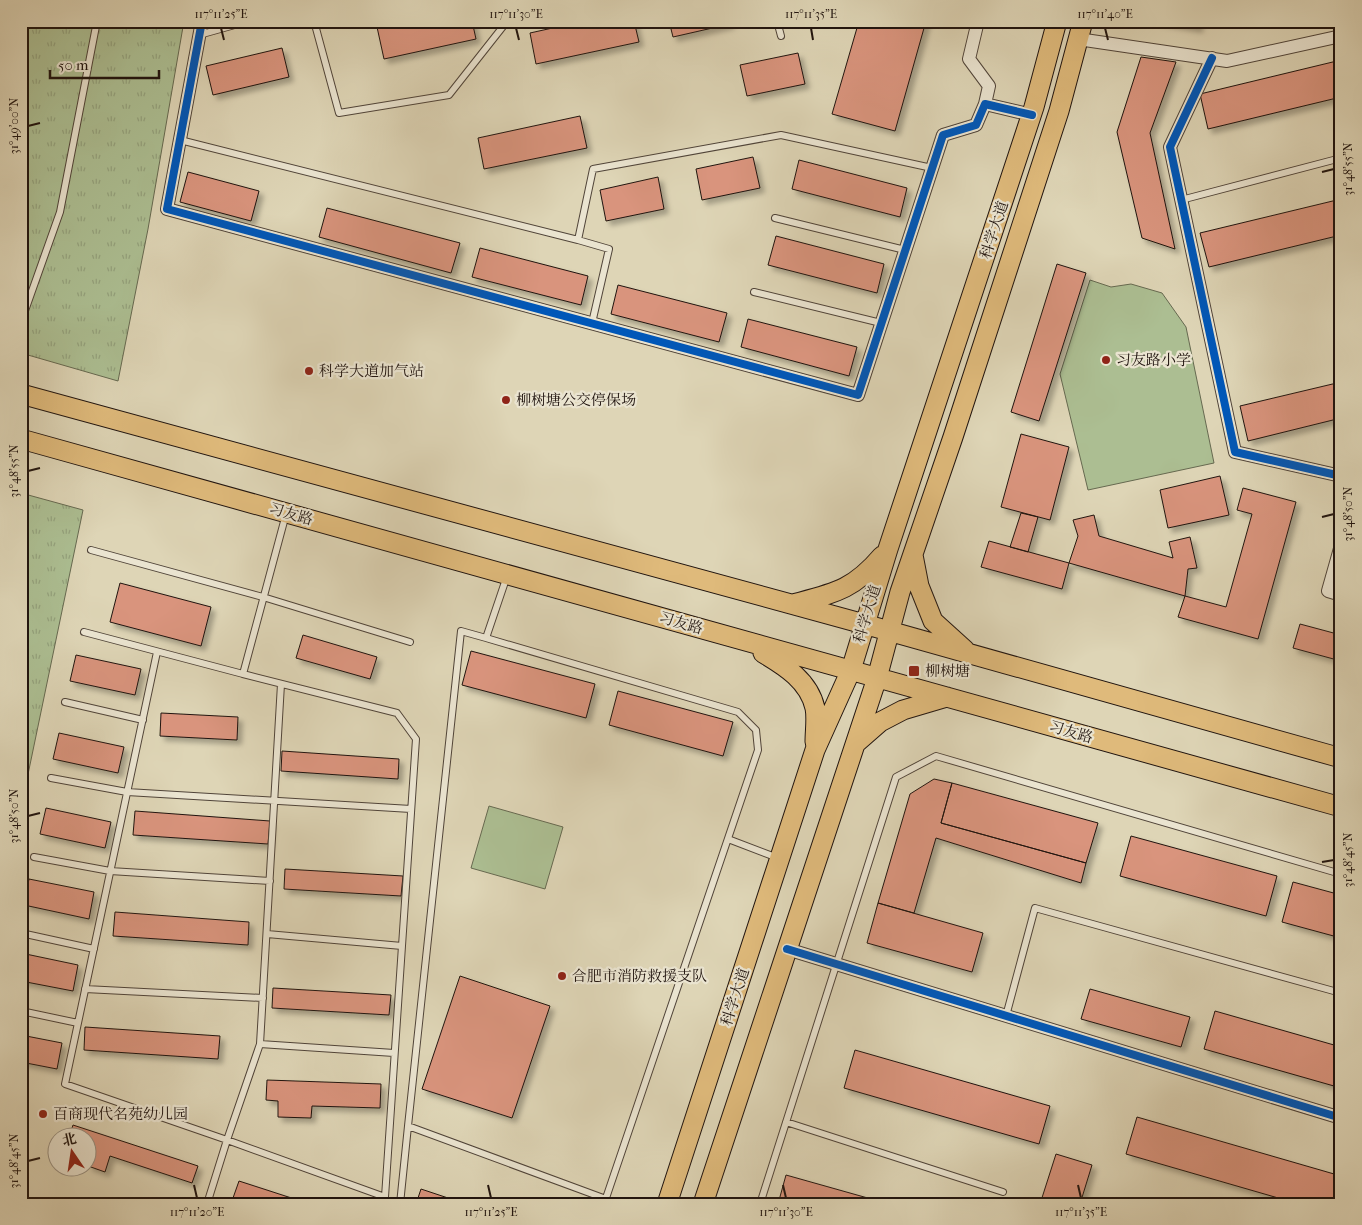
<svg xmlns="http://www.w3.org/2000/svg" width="1362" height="1225" font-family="'IM FELL French Canon','Noto Serif SC',serif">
<defs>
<pattern id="park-tufts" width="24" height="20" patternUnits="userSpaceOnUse" patternTransform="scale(1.25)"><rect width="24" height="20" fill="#acbe92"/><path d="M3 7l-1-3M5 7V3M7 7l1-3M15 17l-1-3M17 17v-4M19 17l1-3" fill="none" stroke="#94a27d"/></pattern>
<filter id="shadow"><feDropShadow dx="4.5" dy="4.5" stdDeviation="2.5" flood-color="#0004"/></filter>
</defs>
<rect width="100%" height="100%" fill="#ded5b6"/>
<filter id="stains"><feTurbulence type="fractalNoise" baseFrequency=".004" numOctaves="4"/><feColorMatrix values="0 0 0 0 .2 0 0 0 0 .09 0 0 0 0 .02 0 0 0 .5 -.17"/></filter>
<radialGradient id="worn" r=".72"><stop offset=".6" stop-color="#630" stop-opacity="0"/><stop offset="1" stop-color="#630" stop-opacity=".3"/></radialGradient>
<!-- grass -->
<path fill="#acbe92" stroke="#666950" d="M1090,280L1111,287L1131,284L1162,293L1186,327L1214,463L1088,490L1060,374Z
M489,806L563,827L545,889L471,868Z"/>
<!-- park -->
<path fill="url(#park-tufts)" stroke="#666950" d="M21,21H184L148,229L118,381L21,353Z
M21,493L83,510L21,808Z"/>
<!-- building -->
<path fill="#d9947d" stroke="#20140f" filter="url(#shadow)" d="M402,21H472L476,39L384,59L377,27Z
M584,21H634L639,42L536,64L530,33Z
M669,21H730V24L673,37Z
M859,21H926L895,131L832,114Z
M1157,21H1199L1198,28Z
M282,48L289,77L213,95L206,66Z
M798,53L805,84L747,96L740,65Z
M1141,57L1176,62L1150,133L1175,249L1142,238L1117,132Z
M1341,60V97L1208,129L1200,94Z
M580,116L587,148L484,169L478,138Z
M753,157L760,188L702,200L696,169Z
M799,160L907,188L900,217L792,189Z
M188,172L259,191L251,221L180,202Z
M658,177L664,209L606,221L600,190Z
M1341,199V235L1209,267L1200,233Z
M327,208L460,243L451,273L319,237Z
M776,236L884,264L877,293L768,265Z
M480,248L588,276L581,305L472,277Z
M1057,264L1086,273L1039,421L1011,412Z
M618,285L727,313L719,342L611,314Z
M748,319L857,347L849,376L741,347Z
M1341,382V418L1248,441L1240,406Z
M1021,434L1069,447L1050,520L1001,507Z
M1220,476L1229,515L1168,528L1160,490Z
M1243,488L1296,502L1258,639L1178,617L1185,596L1226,607L1252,514L1237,510Z
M1021,513L1038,517L1028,552L1010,547Z
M1094,515L1099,536L1173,558L1169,542L1190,537L1197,568L1188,569L1185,596L1069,563L1078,536L1073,520Z
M989,541L1069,563L1062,589L981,567Z
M120,583L211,607L201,646L110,622Z
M1300,624L1341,635V661L1293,648Z
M303,635L377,657L370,679L296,658Z
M471,651L595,684L586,718L462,685Z
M76,655L141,669L135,695L70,681Z
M618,691L733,722L723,756L609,725Z
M161,713L238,717L237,740L160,736Z
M59,733L124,747L118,773L53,759Z
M282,751L399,759L398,779L281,771Z
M934,779L952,783L941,823L1086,863L1081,883L936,838L914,913L878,903L910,794Z
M952,783L1098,823L1086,863L941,823Z
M46,808L111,822L105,848L40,834Z
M135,811L270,821L268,844L133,835Z
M1131,836L1277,876L1266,916L1120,876Z
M285,869L403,876L401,896L284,889Z
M29,879L94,892L89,919L24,905Z
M1293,882L1341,895V938L1282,922Z
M878,903L983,933L972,972L867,943Z
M115,912L249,922L248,945L113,936Z
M21,953L78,965L73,991L21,981Z
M460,976L550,1006L512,1118L422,1089Z
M273,988L391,995L389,1015L272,1008Z
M1090,989L1190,1017L1181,1047L1081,1019Z
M1215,1011L1341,1047V1088L1204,1049Z
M85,1027L220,1036L218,1059L84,1050Z
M21,1035L62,1043L57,1069L21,1062Z
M855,1050L1050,1106L1039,1144L844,1088Z
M267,1080L381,1084L380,1108L312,1106L311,1118L278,1117V1101L266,1100Z
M1137,1117L1341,1176V1204H1299L1126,1154Z
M73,1125L198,1166L192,1183L110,1156L105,1172L88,1166V1138H69Z
M1056,1154L1092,1165L1080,1204H1040Z
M786,1175L889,1204H778Z
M239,1181L310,1204H250L233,1198Z
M421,1189L466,1204H416Z"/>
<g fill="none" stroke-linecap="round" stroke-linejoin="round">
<!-- lane casing -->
<g stroke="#504439" stroke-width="8">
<path id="lane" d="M314,21L339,113L449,95L505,24L516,21
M777,21L781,36
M199,35L249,21
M180,140L578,240L593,169L781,135L932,168
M1181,200L1341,158
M775,218L905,250
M578,240L609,249L592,323
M754,292L881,323
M21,322L60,212L97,21
M91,550L263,597L410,642
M507,576L486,638L738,712L756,730L758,750L604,1204
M84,632L243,674L286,514
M157,652L65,1084L227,1140L260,1044L281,684
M65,702L143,720
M51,778L127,792L411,809
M728,839L778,858
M34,857L110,871L270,881
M21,933L94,949
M267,934L402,946
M85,989L263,998
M21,1011L78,1023
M1006,1016L1035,908L1341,993
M260,1044L394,1053
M786,1122L1003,1192
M408,1126L461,631L486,638
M207,1204L227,1140L385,1197L416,739L397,713L243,674
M400,1204L408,1126L606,1199
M760,1204L896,777L936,756L1341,874"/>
</g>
<!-- street casing -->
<g stroke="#504439" stroke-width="14">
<path id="street" d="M202,21L167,209L858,395L943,135L976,125L985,104L1032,115
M978,21L969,59L989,86L985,104
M1078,39L1227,61L1341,36
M1212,58L1170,147L1235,452L1341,476
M1341,545L1328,591L1341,595
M787,949L1341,1118"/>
</g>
<!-- primary casing -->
<g stroke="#20140f" stroke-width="21">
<path id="primary" d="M21,394L864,624L1341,758
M21,439L1341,807
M913,555L919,586L933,621L965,650
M793,604C835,593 853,590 882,556
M763,653C785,666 809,681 815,708C817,718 815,731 815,742
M856,743L880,722L903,710L947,697
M667,1204L815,750L851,670L888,549L1034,107L1057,21
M703,1204L877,678L900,592L953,437L1059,111L1083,21"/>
</g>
<!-- lane -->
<use href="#lane" stroke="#eae4d0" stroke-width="6"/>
<!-- street -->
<use href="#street" stroke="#eae4d0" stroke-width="12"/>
<!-- primary -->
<use href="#primary" stroke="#dfba7b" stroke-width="19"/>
<!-- cycleway casing -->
<g stroke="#eae4d0" stroke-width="11">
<path id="cycleway" d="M202,21L167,209L858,395L943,135L976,125L985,104L1032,115
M1212,58L1170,147L1235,452L1341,476
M787,949L1341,1118"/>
</g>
<!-- cycleway -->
<use href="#cycleway" stroke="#0057b8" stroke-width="8"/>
</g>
<!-- ticks -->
<path fill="none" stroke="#20140f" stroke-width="2" d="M221,28L224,40M516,28L519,40M811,28L813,40M1105,28L1108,40M28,126L40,123M1322,172L1334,169M28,471L40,468M1322,517L1334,514M28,816L40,813M1322,862L1334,860M28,1161L40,1158M194,1185L197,1198M488,1185L491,1198M783,1185L786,1198M1078,1185L1081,1198"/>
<!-- markers -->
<g fill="#8f2418" stroke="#eae4d0" stroke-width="2">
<circle cx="1106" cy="360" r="5"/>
<circle cx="309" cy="371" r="5"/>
<circle cx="506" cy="400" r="5"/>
<rect x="908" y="665" width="12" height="12" rx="2.5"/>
<circle cx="562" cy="976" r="5"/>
<circle cx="43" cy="1114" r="5"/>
</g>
<g text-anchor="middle" stroke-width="4.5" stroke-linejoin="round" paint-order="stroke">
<!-- street labels -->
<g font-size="15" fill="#20140f" stroke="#eae4d0">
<text transform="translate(994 230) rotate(-72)" y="5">科学大道</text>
<text transform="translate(291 514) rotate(16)" y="5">习友路</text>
<text transform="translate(867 614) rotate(-73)" y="5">科学大道</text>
<text transform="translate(681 623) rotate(16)" y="5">习友路</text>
<text transform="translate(1071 732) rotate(16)" y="5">习友路</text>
<text transform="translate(735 997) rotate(-72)" y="5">科学大道</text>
</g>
<!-- poi labels -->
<g font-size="15" fill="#20140f" stroke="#eae4d0" text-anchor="start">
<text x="1116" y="365">习友路小学</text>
<text x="319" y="376">科学大道加气站</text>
<text x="516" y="405">柳树塘公交停保场</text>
<text x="925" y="676">柳树塘</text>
<text x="572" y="981">合肥市消防救援支队</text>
<text x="53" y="1119">百商现代名苑幼儿园</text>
</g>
</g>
<!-- margin -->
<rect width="1362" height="1225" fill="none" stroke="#ded5b6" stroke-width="55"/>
<!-- north arrow -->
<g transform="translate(72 1152) rotate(347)"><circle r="24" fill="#eae4d0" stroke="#999183"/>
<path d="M0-4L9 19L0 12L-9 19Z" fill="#8f2418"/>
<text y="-8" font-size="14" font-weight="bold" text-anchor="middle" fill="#20140f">北</text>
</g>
<!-- scale -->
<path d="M50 70v8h109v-8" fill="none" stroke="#20140f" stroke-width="2.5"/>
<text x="58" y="70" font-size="15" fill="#20140f" stroke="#eae4d0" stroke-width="4" paint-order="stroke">50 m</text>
<rect x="28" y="28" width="1306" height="1170" fill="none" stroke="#20140f" stroke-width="2"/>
<g font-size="12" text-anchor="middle" fill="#20140f">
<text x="221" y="18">117°11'25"E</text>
<text x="516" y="18">117°11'30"E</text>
<text x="811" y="18">117°11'35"E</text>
<text x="1105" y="18">117°11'40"E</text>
<text transform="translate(14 126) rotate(-90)" y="4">31°49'00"N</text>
<text transform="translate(1348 169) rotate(-90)" y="4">31°48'55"N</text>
<text transform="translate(14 471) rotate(-90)" y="4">31°48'55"N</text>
<text transform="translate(1348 514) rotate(-90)" y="4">31°48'50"N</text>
<text transform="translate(14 816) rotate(-90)" y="4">31°48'50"N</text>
<text transform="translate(1348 860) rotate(-90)" y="4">31°48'45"N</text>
<text transform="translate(14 1161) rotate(-90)" y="4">31°48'45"N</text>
<text x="197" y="1216">117°11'20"E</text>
<text x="491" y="1216">117°11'25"E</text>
<text x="786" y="1216">117°11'30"E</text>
<text x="1081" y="1216">117°11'35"E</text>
</g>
<rect width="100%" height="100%" filter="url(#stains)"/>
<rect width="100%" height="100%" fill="url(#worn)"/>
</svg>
